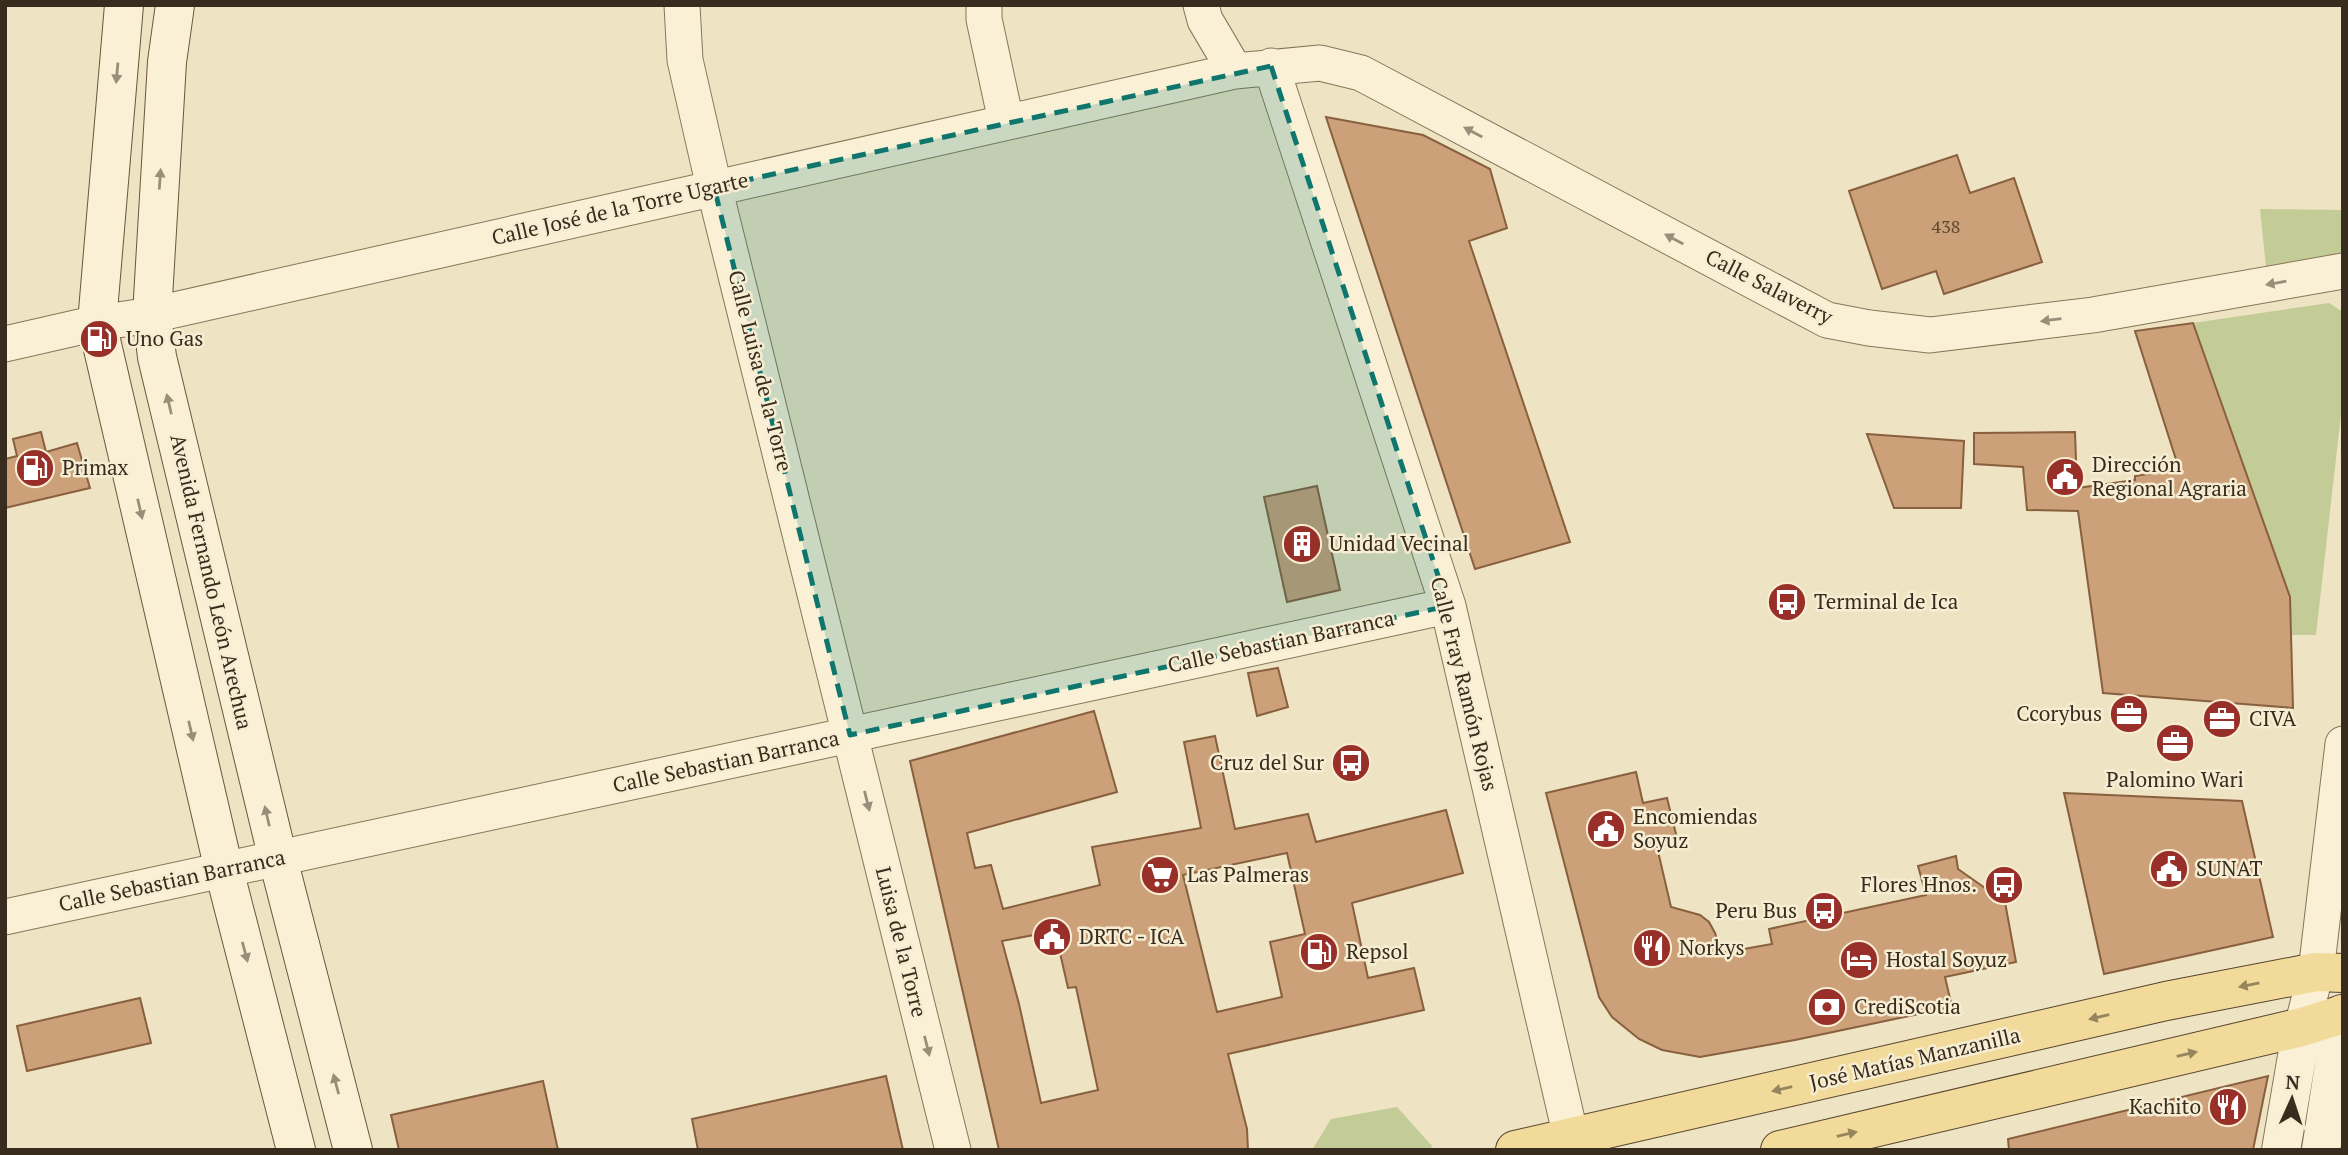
<svg xmlns="http://www.w3.org/2000/svg" width="2348" height="1155" font-family="'PT Serif',serif">
<rect width="100%" height="100%" fill="#eee4c3"/>
<!-- green -->
<path fill="#c3cc97" d="M2260,209L2343,210V261L2267,278Z
M2329,303L2343,312V397L2316,635H2292L2290,597L2193,323Z
M1397,1107L1433,1147L1424,1150H1312L1331,1119Z"/>
<!-- building -->
<path fill="#cca078" stroke="#88603f" stroke-width="2" fill-rule="evenodd" d="M1326,117L1423,135L1490,169L1507,228L1469,241L1570,542L1475,569Z
M1957,155L1970,193L2014,178L2042,262L1944,294L1936,271L1882,289L1849,191Z
M2193,323L2290,597L2293,708L2103,693L2078,511L2027,510L2023,467L1974,464V433L2075,432L2077,488L2135,480V476L2179,469L2135,331Z
M41,432L46,452L77,443L90,488L5,508V459L17,456L13,439Z
M1867,434L1964,441L1961,508H1894Z
M1317,486L1340,590L1287,602L1264,497Z
M1278,668L1288,707L1257,716L1248,673Z
M1094,711L1117,792L967,833L975,868L991,865L1003,909L1100,885L1092,847L1201,828L1184,742L1215,736L1235,829L1308,814L1316,842L1446,810L1463,873L1352,903L1368,978L1414,968L1424,1010L1228,1054L1247,1129L1248,1150H999L910,761ZM1287,853L1305,934L1270,942L1282,997L1217,1012L1183,875ZM1055,931L1068,988L1076,987L1098,1090L1041,1103L1019,1004L1002,941Z
M1636,772L1643,803L1667,798L1678,842L1657,847L1671,907L1700,915L1709,922L1715,933L1721,953L1772,944L1769,929L1926,895L1918,866L1956,856L1958,869L2005,902L2016,962L1945,977L1952,1007L1795,1040L1700,1057L1662,1050L1639,1039L1612,1017L1599,997L1546,793Z
M2064,793L2242,801L2273,937L2104,974Z
M140,998L151,1043L27,1071L17,1026Z
M886,1076L903,1150H698L692,1119Z
M2268,1076L2253,1150H2009L2008,1139Z
M543,1081L558,1150H399L391,1115Z"/>
<g fill="none" stroke-linecap="round" stroke-linejoin="round">
<!-- minor casing -->
<g stroke="#887559" stroke-width="37">
<path id="minor" d="M682,5L685,60L714,187L953,1150
M984,5V19L1006,121
M1201,5L1205,20L1235,71
M1271,66L1448,606L1574,1150
M5,344L97,323L152,315L1235,71L1320,63L1361,73L1827,320L1869,328L1930,335L2093,315L2343,271
M5,917L1448,606
M2302,1027L2316,972L2343,744"/>
</g>
<!-- tertiary casing -->
<g stroke="#887559" stroke-width="40">
<path id="tertiary" d="M2281,1150L2302,1027
M2321,1150L2342,1014"/>
</g>
<!-- secondary casing -->
<g stroke="#6a563d" stroke-width="40">
<path id="secondary" d="M124,5L97,323L224,870L296,1150
M175,5L167,62L152,315L157,357L278,859L353,1150"/>
</g>
<!-- primary casing -->
<g stroke="#56432e" stroke-width="40">
<path id="primary" d="M1515,1150L2166,1001L2316,972L2343,973
M1780,1150L2302,1027L2343,1014"/>
</g>
<!-- minor -->
<use href="#minor" stroke="#f9f0d6" stroke-width="35"/>
<!-- tertiary -->
<use href="#tertiary" stroke="#f9f0d6" stroke-width="38"/>
<!-- secondary -->
<use href="#secondary" stroke="#f9f0d6" stroke-width="38"/>
<!-- primary -->
<use href="#primary" stroke="#f2db9a" stroke-width="38"/>
</g>
<!-- one-way arrows -->
<defs><path id="oneway-solid" d="M-6-.8H1V-3.2L6.5 0L1 3.2V.8H-6Z" transform="scale(1.75)"/></defs>
<g fill="#988e7a">
<use href="#oneway-solid" transform="translate(117 73) rotate(95)"/>
<use href="#oneway-solid" transform="translate(1473 132) rotate(-152)"/>
<use href="#oneway-solid" transform="translate(160 179) rotate(-86)"/>
<use href="#oneway-solid" transform="translate(1674 239) rotate(-152)"/>
<use href="#oneway-solid" transform="translate(2276 283) rotate(170)"/>
<use href="#oneway-solid" transform="translate(2051 320) rotate(173)"/>
<use href="#oneway-solid" transform="translate(169 404) rotate(-103)"/>
<use href="#oneway-solid" transform="translate(140 509) rotate(77)"/>
<use href="#oneway-solid" transform="translate(191 731) rotate(77)"/>
<use href="#oneway-solid" transform="translate(867 801) rotate(76)"/>
<use href="#oneway-solid" transform="translate(267 816) rotate(-103)"/>
<use href="#oneway-solid" transform="translate(245 952) rotate(75)"/>
<use href="#oneway-solid" transform="translate(927 1046) rotate(76)"/>
<use href="#oneway-solid" transform="translate(336 1084) rotate(-105)"/>
</g>
<g fill="#95845c">
<use href="#oneway-solid" transform="translate(2249 985) rotate(169)"/>
<use href="#oneway-solid" transform="translate(2099 1017) rotate(167)"/>
<use href="#oneway-solid" transform="translate(2187 1054) rotate(-13)"/>
<use href="#oneway-solid" transform="translate(1782 1089) rotate(167)"/>
<use href="#oneway-solid" transform="translate(1847 1134) rotate(-13)"/>
</g>
<!-- marked area -->
<path fill="#0f766e" fill-opacity="0.2" stroke="#0f766e" stroke-width="5" stroke-dasharray="14 9" stroke-linejoin="round" d="M1271,66L1448,606L850,735L714,187Z"/>
<!-- icons -->
<defs>
<g id="fuel-disc" transform="scale(2.0125)"><circle r="9.5" fill="#982f29" stroke="#f6edd2"/><path d="M-5.5-6h7V0h2V4h1.3V-2.5L3-4.5l.8-.8L6-3V5H2.5V1h-1V6h-7ZM-4.2-4.7v3.2H.2V-4.7Z" fill="#fff"/></g>
<g id="civic-disc" transform="scale(2.0125)"><circle r="9.5" fill="#982f29" stroke="#f6edd2"/><path d="M-.6-6.5H3V-4.5H.6V-3L4-1V1h2V6H-6V1h2V-1L-.6-3ZM-1.2 2.5V6h2.4V2.5Z" fill="#fff"/></g>
<g id="building-disc" transform="scale(2.0125)"><circle r="9.5" fill="#982f29" stroke="#f6edd2"/><path d="M-4-6H4V6H1V3H-1V6H-4ZM-2.5-4.3h1.7v1.8h-1.7ZM.8-4.3h1.7v1.8H.8ZM-2.5-1h1.7V.8h-1.7ZM.8-1h1.7V.8H.8Z" fill="#fff"/></g>
<g id="bus-disc" transform="scale(2.0125)"><circle r="9.5" fill="#982f29" stroke="#f6edd2"/><path d="M-5-6H5V4H4V6H2V4H-2V6H-4V4H-5ZM-3.5-4V0h7V-4ZM-3.5 1.2v1.5H-2V1.2ZM2 1.2v1.5H3.5V1.2Z" fill="#fff"/></g>
<g id="office-disc" transform="scale(2.0125)"><circle r="9.5" fill="#982f29" stroke="#f6edd2"/><path d="M-6-3h4V-5.5h4V-3h4V5H-6ZM-1-4.5V-3h2v-1.5ZM-6 0V1H6V0Z" fill="#fff"/></g>
<g id="supermarket-disc" transform="scale(2.0125)"><circle r="9.5" fill="#982f29" stroke="#f6edd2"/><path d="M-6-5.5h2.5l.6 2H6L4.5 2H-2.5L-4.4-4H-6ZM-1.5 3.2a1.3 1.3 0 1 0 .1 0ZM3 3.2a1.3 1.3 0 1 0 .1 0Z" fill="#fff"/></g>
<g id="restaurant-disc" transform="scale(2.0125)"><circle r="9.5" fill="#982f29" stroke="#f6edd2"/><path d="M-5-6h1v4h1v-4h1v4h1v-4h1v5L-1.5 .5V6h-2V.5L-5-1ZM5-6V6H3V1.5H1.5Q1.5-4 5-6Z" fill="#fff"/></g>
<g id="hotel-disc" transform="scale(2.0125)"><circle r="9.5" fill="#982f29" stroke="#f6edd2"/><path d="M-6-4.5h1.5V1H6V5H4.5V3h-9V5H-6ZM-4 0a1.8 1.8 0 1 1 3.6 0ZM.5 0V-2.5h3Q6-2.5 6 0Z" fill="#fff"/></g>
<g id="bank-disc" transform="scale(2.0125)"><circle r="9.5" fill="#982f29" stroke="#f6edd2"/><path d="M-6-4H6V4H-6ZM0-2.3a2.3 2.3 0 1 0 0 4.6a2.3 2.3 0 1 0 0-4.6Z" fill="#fff"/></g>
</defs>
<g fill-rule="evenodd">
<use href="#fuel-disc" x="99" y="339"/>
<use href="#fuel-disc" x="35" y="468"/>
<use href="#civic-disc" x="2065" y="477"/>
<use href="#building-disc" x="1302" y="544"/>
<use href="#bus-disc" x="1787" y="602"/>
<use href="#office-disc" x="2129" y="714"/>
<use href="#office-disc" x="2222" y="719"/>
<use href="#office-disc" x="2175" y="743"/>
<use href="#bus-disc" x="1351" y="763"/>
<use href="#civic-disc" x="1606" y="829"/>
<use href="#civic-disc" x="2169" y="869"/>
<use href="#supermarket-disc" x="1160" y="875"/>
<use href="#bus-disc" x="2004" y="885"/>
<use href="#bus-disc" x="1824" y="911"/>
<use href="#civic-disc" x="1052" y="937"/>
<use href="#restaurant-disc" x="1652" y="948"/>
<use href="#fuel-disc" x="1319" y="952"/>
<use href="#hotel-disc" x="1859" y="960"/>
<use href="#bank-disc" x="1827" y="1007"/>
<use href="#restaurant-disc" x="2228" y="1107"/>
</g>
<g text-anchor="middle" stroke-width="5" stroke-linejoin="round" paint-order="stroke">
<!-- number labels -->
<g font-size="18" fill="#5d4934">
<text x="1946" y="233">438</text>
</g>
<!-- street labels -->
<g font-size="21" fill="#382c1e" stroke="#f6edd2">
<text transform="translate(620 209) rotate(-13)" y="7">Calle José de la Torre Ugarte</text>
<text transform="translate(1769 287) rotate(27)" y="7">Calle Salaverry</text>
<text transform="translate(760 371) rotate(76)" y="7">Calle Luisa de la Torre</text>
<text transform="translate(211 582) rotate(77)" y="7">Avenida Fernando León Arechua</text>
<text transform="translate(1281 642) rotate(-12)" y="7">Calle Sebastian Barranca</text>
<text transform="translate(1464 684) rotate(76)" y="7">Calle Fray Ramón Rojas</text>
<text transform="translate(726 762) rotate(-12)" y="7">Calle Sebastian Barranca</text>
<text transform="translate(172 881) rotate(-12)" y="7">Calle Sebastian Barranca</text>
<text transform="translate(901 942) rotate(76)" y="7">Luisa de la Torre</text>
<text transform="translate(1915 1059) rotate(-13)" y="7">José Matías Manzanilla</text>
</g>
<!-- poi labels -->
<g font-size="21" fill="#382c1e" stroke="#f6edd2" text-anchor="start">
<text x="126" y="346">Uno Gas</text>
<text x="2092" y="472">Dirección<tspan x="2092" dy="24">Regional Agraria</tspan></text>
<text x="62" y="475">Primax</text>
<text x="1329" y="551">Unidad Vecinal</text>
<text x="1814" y="609">Terminal de Ica</text>
<text x="2102" y="721" text-anchor="end">Ccorybus</text>
<text x="2249" y="726">CIVA</text>
<text x="1324" y="770" text-anchor="end">Cruz del Sur</text>
<text x="2175" y="787" text-anchor="middle">Palomino Wari</text>
<text x="1633" y="824">Encomiendas<tspan x="1633" dy="24">Soyuz</tspan></text>
<text x="2196" y="876">SUNAT</text>
<text x="1187" y="882">Las Palmeras</text>
<text x="1977" y="892" text-anchor="end">Flores Hnos.</text>
<text x="1797" y="918" text-anchor="end">Peru Bus</text>
<text x="1079" y="944">DRTC - ICA</text>
<text x="1679" y="955">Norkys</text>
<text x="1346" y="959">Repsol</text>
<text x="1886" y="967">Hostal Soyuz</text>
<text x="1854" y="1014">CrediScotia</text>
<text x="2201" y="1114" text-anchor="end">Kachito</text>
</g>
</g>
<!-- border -->
<rect width="2348" height="1155" fill="none" stroke="#382c1e" stroke-width="14"/>
<!-- north arrow -->
<g transform="translate(2292 1099) rotate(3)" stroke="#f6edd2" stroke-width="5" paint-order="stroke">
<path d="M0-5L12 26L0 18L-12 26Z" fill="#382c1e"/>
<text y="-10" font-size="19" font-weight="bold" text-anchor="middle" fill="#382c1e">N</text>
</g>
</svg>
